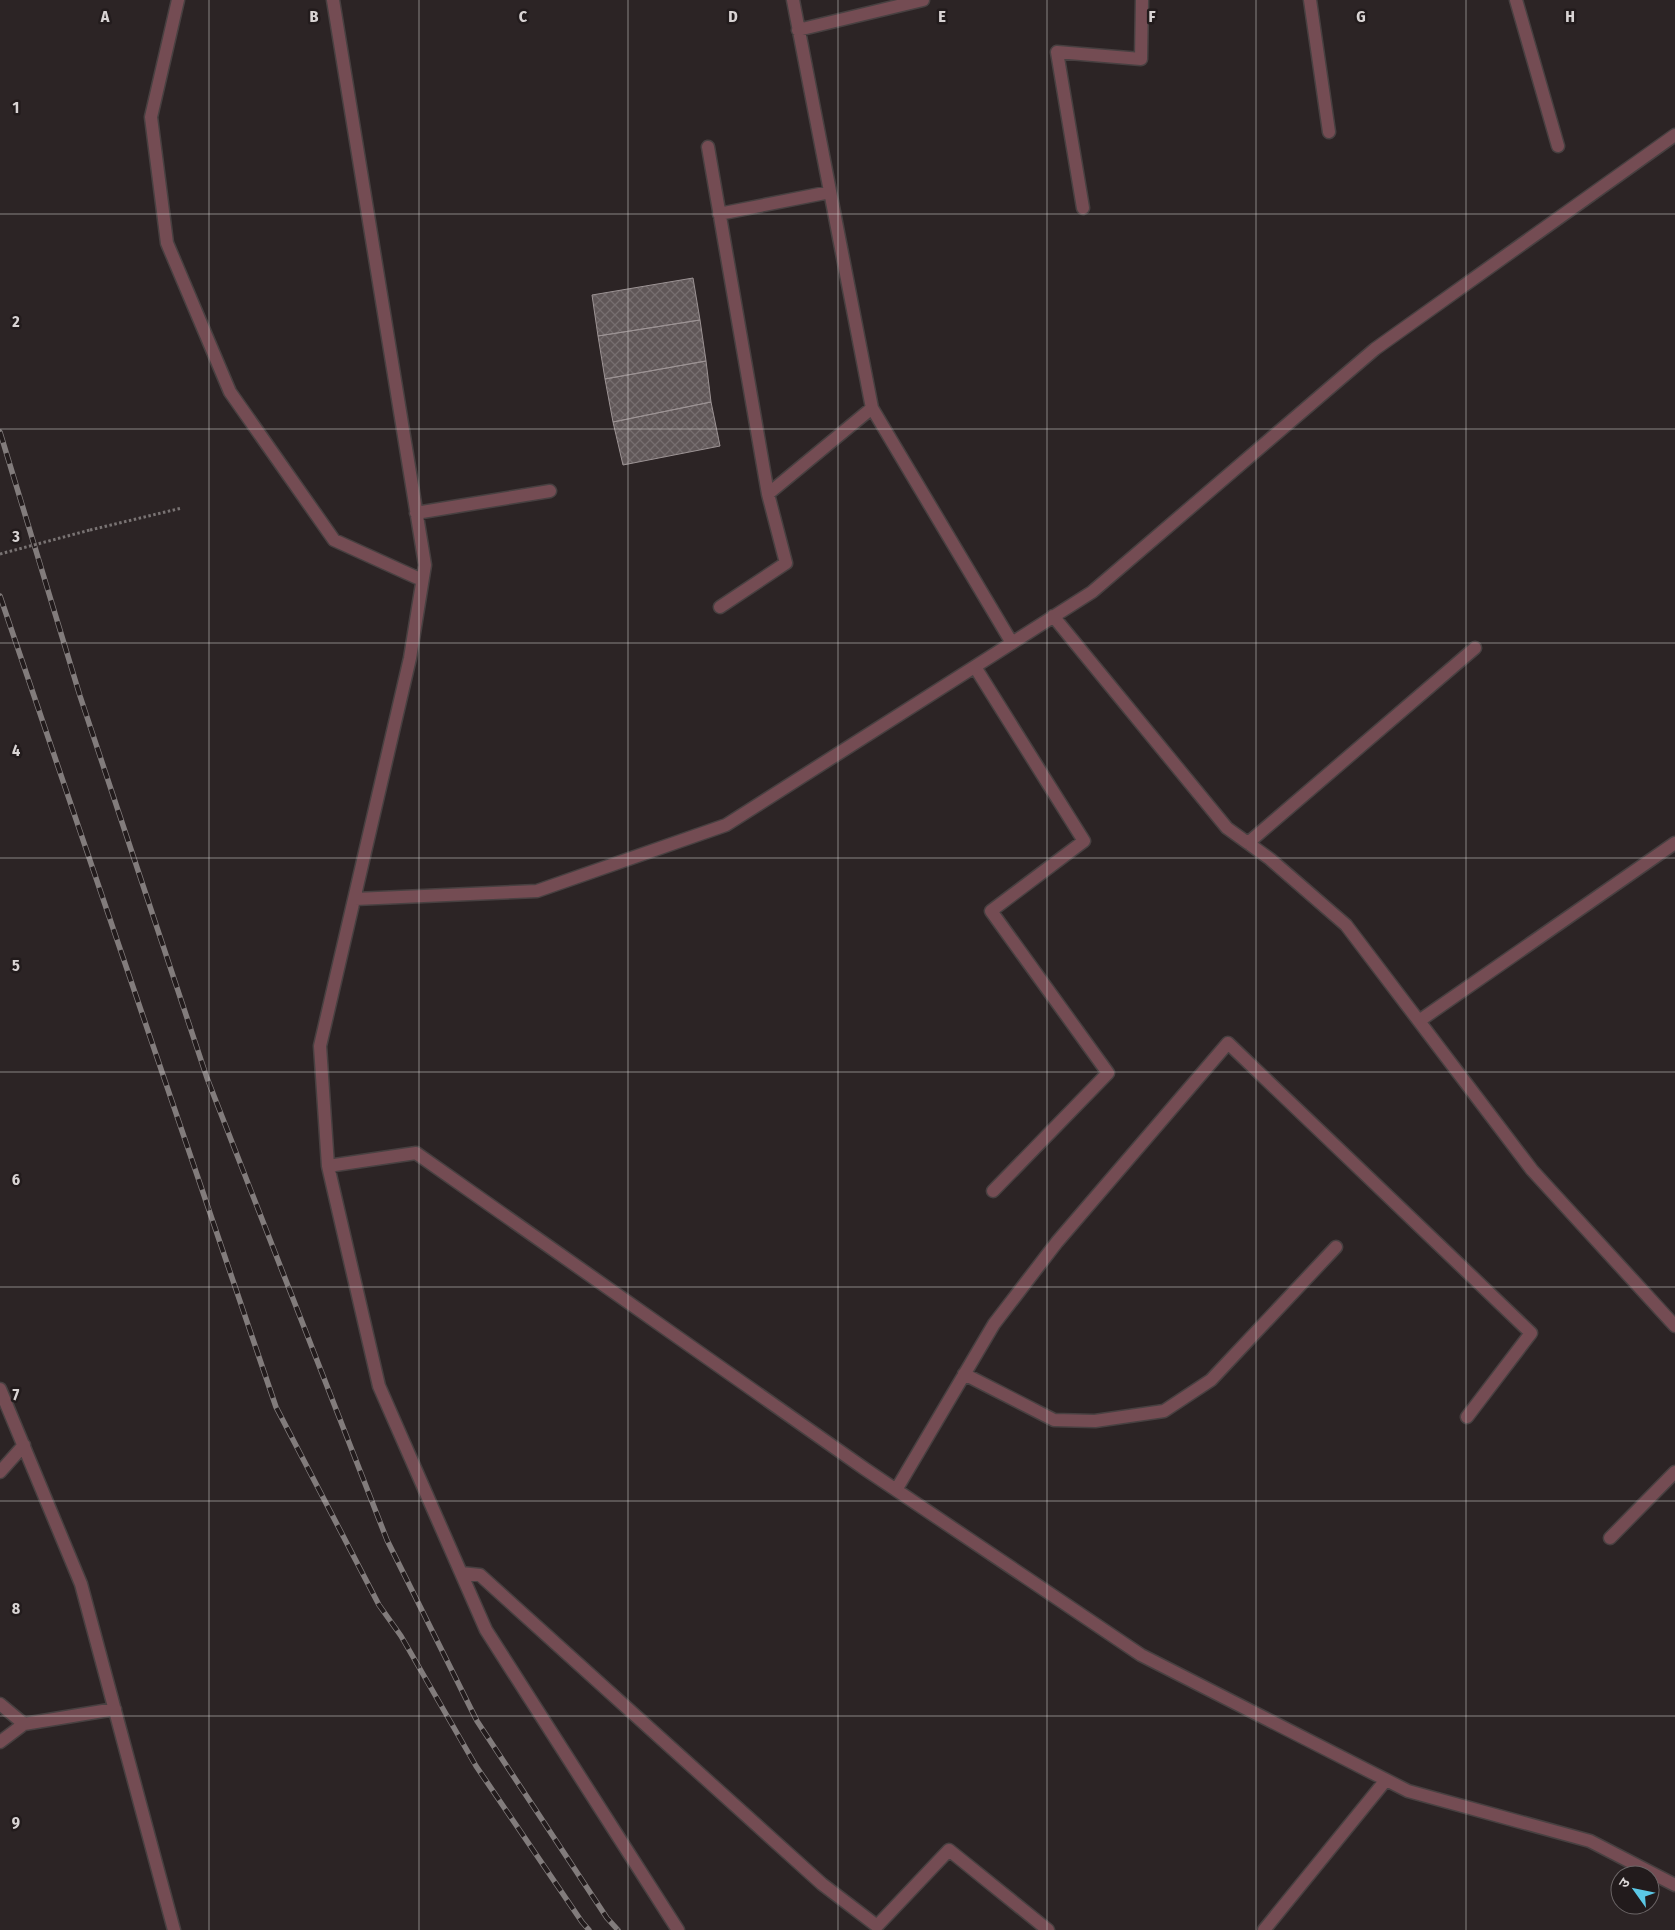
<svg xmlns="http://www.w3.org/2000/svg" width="1675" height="1930" font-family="'Fira Sans Condensed','Noto Sans Devanagari',sans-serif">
<defs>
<pattern id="building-cross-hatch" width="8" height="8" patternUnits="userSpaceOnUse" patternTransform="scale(1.25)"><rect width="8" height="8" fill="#605758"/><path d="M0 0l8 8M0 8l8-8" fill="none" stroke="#766e6f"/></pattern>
</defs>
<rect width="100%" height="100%" fill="#2c2425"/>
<!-- building -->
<path fill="url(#building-cross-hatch)" stroke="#9c9394" d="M693,278L700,320L598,336L592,295Z
M700,320L706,361L605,379L598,336Z
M706,361L711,402L613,422L605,379Z
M711,402L720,446L623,465L613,422Z"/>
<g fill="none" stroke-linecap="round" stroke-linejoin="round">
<!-- minor casing -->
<g stroke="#484041" stroke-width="15">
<path id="minor" d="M178,0L151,117L167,243L230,392L334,540L422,580
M333,0L425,565L410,658L320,1046L328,1166L379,1386L486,1630L678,1930
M793,0L872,408L1012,643
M1310,0L1329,132
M1516,0L1558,146
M798,30L923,0
M708,147L768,494
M1083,208L1057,52L1141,59L1142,0
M719,214L830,192
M416,513L550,491
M720,607L786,563L768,494L872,408
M1053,616L1227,828L1270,859L1346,925L1532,1170L1675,1326
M975,667L1084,841L991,911L1108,1073L993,1191
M1248,843L1475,648
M355,899L537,891L726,825L1092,592L1375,349L1675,135
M1419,1021L1675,843
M328,1166L416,1153L865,1469L1141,1655L1408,1791L1590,1841L1675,1885
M964,1374L1054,1420L1095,1421L1164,1411L1211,1380L1336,1247
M0,1389L81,1584L174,1930
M0,1472L24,1445
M896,1490L994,1324L1057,1242L1228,1043L1531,1333L1467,1417
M1610,1538L1675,1472
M461,1573L480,1575L822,1884L877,1926L949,1850L1048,1930
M0,1704L24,1724
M0,1742L24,1724L115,1709
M1264,1930L1386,1780"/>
</g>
<!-- path -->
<path stroke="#797373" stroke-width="3" stroke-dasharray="2.5 2.5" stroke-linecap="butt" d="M90,530L182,508"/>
<!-- minor -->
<use href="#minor" stroke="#744c53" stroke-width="12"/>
<!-- rail casing -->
<g stroke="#827c7c" stroke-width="5.5">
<path id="rail" d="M0,432L80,696L207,1078L387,1540L477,1721L607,1918L618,1930
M0,596L276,1407L379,1605L401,1636L476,1766L582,1922L589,1930"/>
</g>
<!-- rail -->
<use href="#rail" stroke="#221b1c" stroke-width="4" stroke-dasharray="11" stroke-linecap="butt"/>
<!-- path-bridge -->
<path stroke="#797373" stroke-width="3" stroke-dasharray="2.5 2.5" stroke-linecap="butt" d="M0,554L90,530"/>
</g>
<!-- grid -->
<path fill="none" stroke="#d9d4d4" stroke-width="1" stroke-opacity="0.55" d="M209,0V1930M419,0V1930M628,0V1930M838,0V1930M1047,0V1930M1256,0V1930M1466,0V1930M0,214H1675M0,429H1675M0,643H1675M0,858H1675M0,1072H1675M0,1287H1675M0,1501H1675M0,1716H1675"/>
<g font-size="16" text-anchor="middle" font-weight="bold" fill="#d9d4d4" stroke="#221b1c" stroke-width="5" stroke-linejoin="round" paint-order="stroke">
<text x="105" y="22">A</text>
<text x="314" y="22">B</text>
<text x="523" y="22">C</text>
<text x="733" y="22">D</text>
<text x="942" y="22">E</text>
<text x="1152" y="22">F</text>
<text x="1361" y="22">G</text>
<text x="1570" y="22">H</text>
<text x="16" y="113">1</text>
<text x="16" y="327">2</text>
<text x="16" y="542">3</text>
<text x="16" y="756">4</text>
<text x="16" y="971">5</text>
<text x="16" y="1185">6</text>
<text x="16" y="1400">7</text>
<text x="16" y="1614">8</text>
<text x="16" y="1828">9</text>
</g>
<!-- north arrow -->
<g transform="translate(1635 1890) rotate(303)"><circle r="24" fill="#221b1c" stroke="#6b6566"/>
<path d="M0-4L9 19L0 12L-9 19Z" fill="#5bc8e6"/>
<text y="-8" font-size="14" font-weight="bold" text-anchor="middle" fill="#d9d4d4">उ</text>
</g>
</svg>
